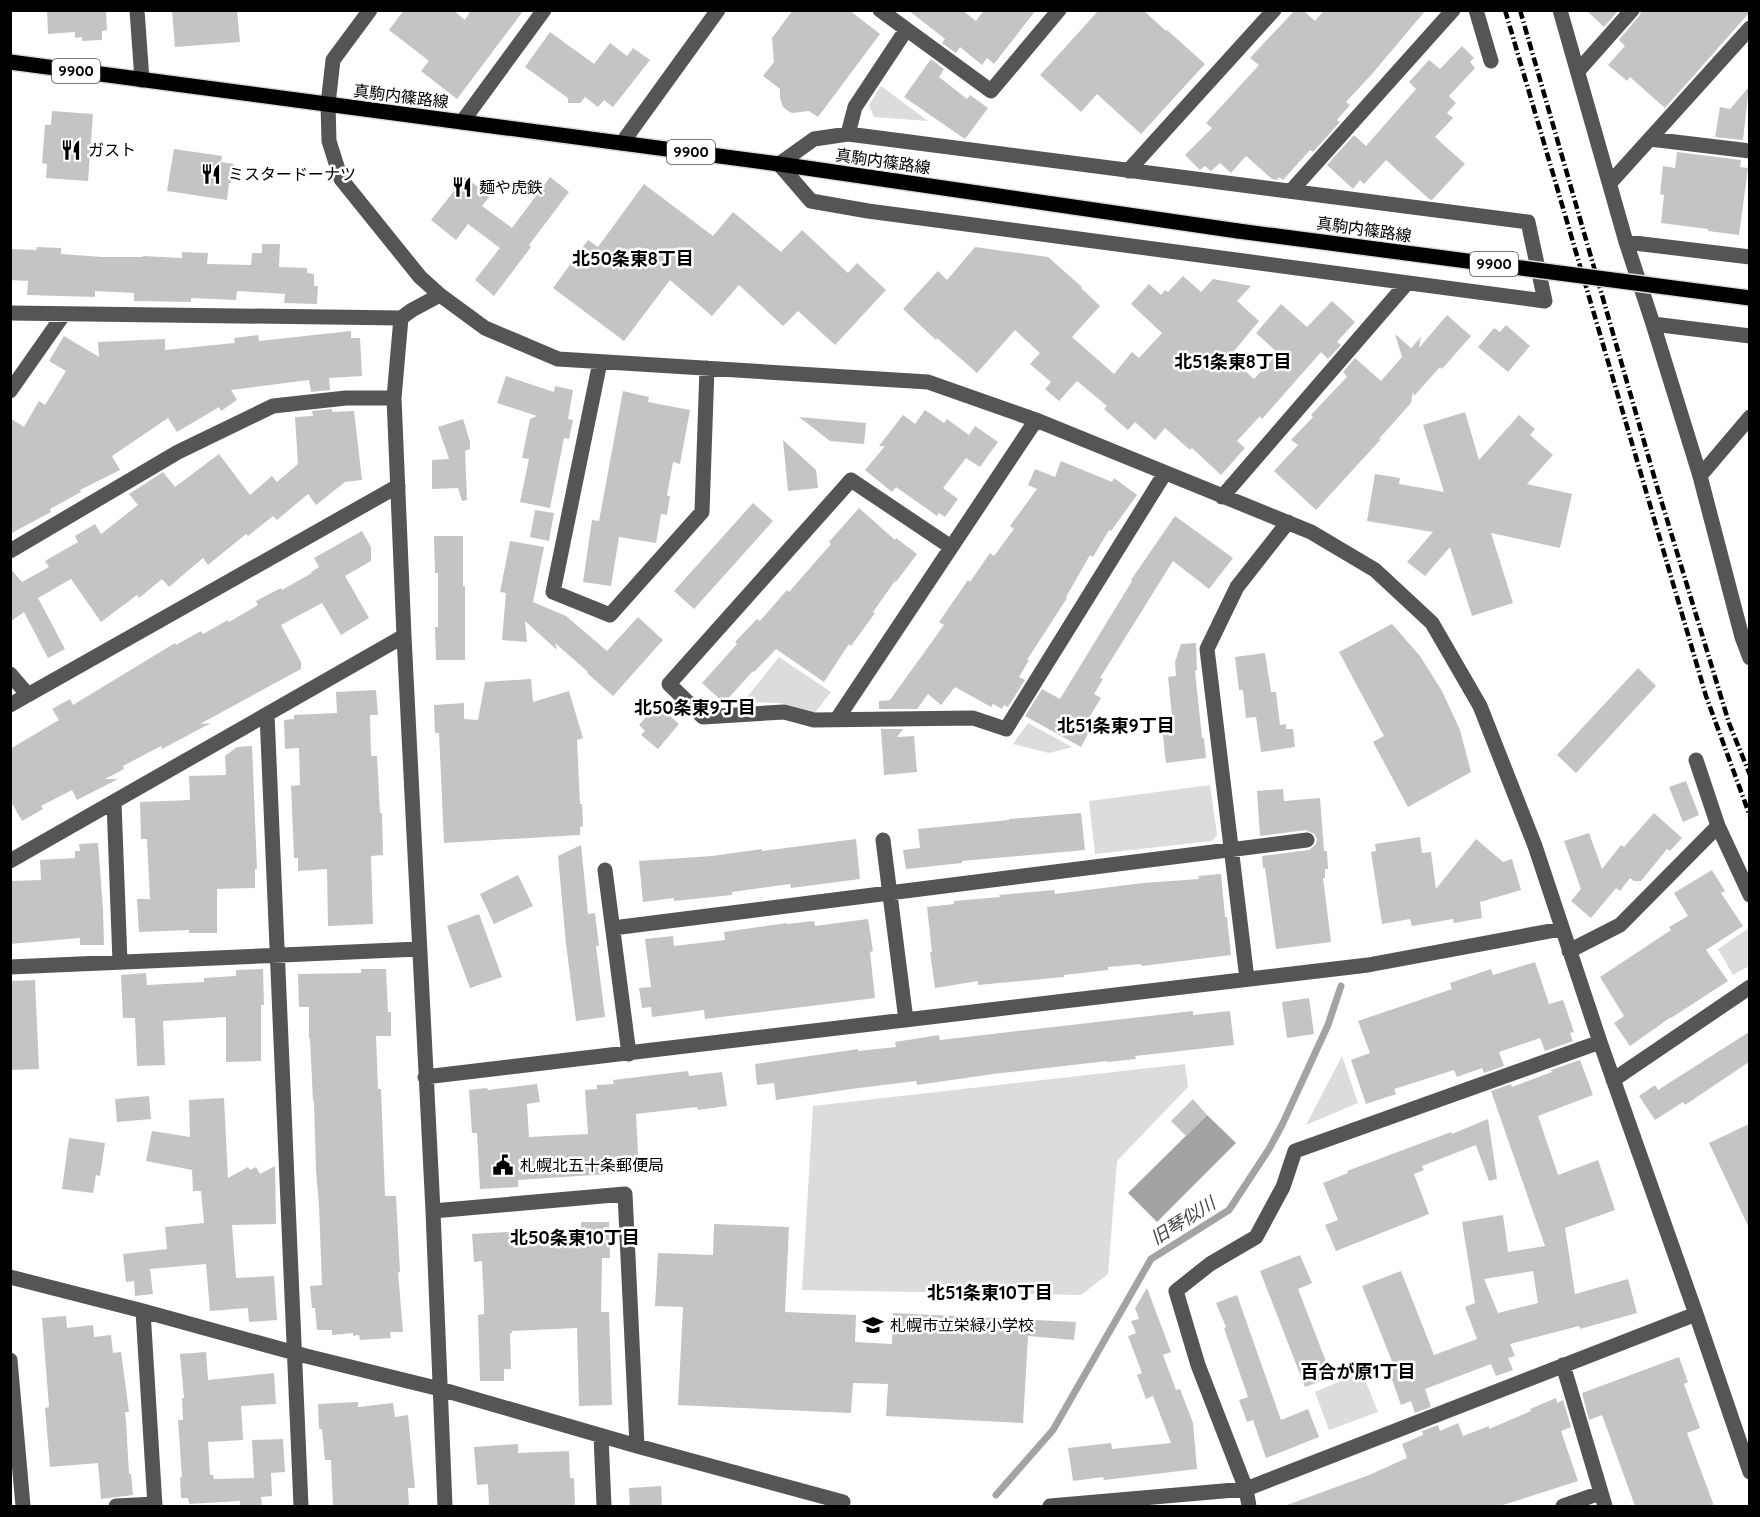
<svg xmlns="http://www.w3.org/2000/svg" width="1760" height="1517" font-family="Quicksand,'Noto Sans JP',sans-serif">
<rect width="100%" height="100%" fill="#fff"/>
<!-- green -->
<path fill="#dcdcdc" d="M881,86L928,121L874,117L869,105Z
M779,657L831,692L814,714L781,703L743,702Z
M1028,723L1072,747H1073L1049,753L1013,744Z
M1210,785L1217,835L1212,841L1095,854L1089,801Z
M1749,928V966L1733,975L1718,949Z
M1342,1056L1358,1103L1306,1125Z
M1185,1064L1188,1087L1117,1161L1108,1274L1081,1295L802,1290L813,1106Z
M1362,1372L1378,1412L1329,1430L1315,1392Z"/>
<!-- water -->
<path fill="#a3a3a3" d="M1207,1115L1236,1143L1157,1222L1128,1193Z"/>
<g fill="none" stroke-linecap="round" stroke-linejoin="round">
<!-- stream -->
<path stroke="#a3a3a3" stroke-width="7" d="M996,1495L1053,1430L1151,1259L1229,1210L1269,1149L1282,1125L1328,1025L1341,986"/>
</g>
<!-- building -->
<path fill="#c4c4c4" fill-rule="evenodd" d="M47,10H106L107,30L102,31V40L82,41V37L75,38V32L48,34Z
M172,10H237L240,42L175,47Z
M404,10H453L465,20L471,10H524L457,99L421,71L429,61L389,30Z
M793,10H849L880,34L818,117L809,111L792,113L788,111L783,107L780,98V89L763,76L774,62L772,38Z
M908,10H962L976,21L984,10H1036L994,64L987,58L982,65L960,47L956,53L942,43L945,39Z
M1099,10H1143L1166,31L1167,30L1205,64L1141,134L1097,94L1081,112L1040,75Z
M1295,10H1303L1315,21L1324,10H1426L1372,74L1346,102L1350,105L1337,120L1340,122L1313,152L1310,150L1283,180L1279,177L1277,180L1272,179L1246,156L1231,173L1220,163L1211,171L1205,166L1200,170L1185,155L1212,128L1206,123L1259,65L1250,58Z
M1586,10H1619L1604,27Z
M1642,10H1749V13L1665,108L1630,77L1627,81L1608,65L1625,46L1619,40L1639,16Z
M550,32L594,64L610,43L627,56L633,48L650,60L613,107L604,100L598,107L585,97L580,103H568V98L525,67Z
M1462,46L1474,58L1470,62L1475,68L1449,96L1456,103L1447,113L1453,118L1435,137L1465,164L1432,200L1429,199L1386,160L1364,184L1360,180L1353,189L1327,165L1354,135L1366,146L1416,89L1409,82L1429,60L1440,69Z
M931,59L944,69L939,77L967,99L970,95L988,108L965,139L904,97Z
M1749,87L1743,140L1715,137L1720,107L1730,109Z
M52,111L93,114L88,181L46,178L47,164L42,163L45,125H51Z
M174,149L222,156L221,162L234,164L231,183H229L227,200L167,191Z
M1677,152L1741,160L1740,167L1748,168L1739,235L1708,231V229L1661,223L1664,195L1660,194L1663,166L1675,168Z
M465,177L490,196L482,206L512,228L550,177L569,192L529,245L531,247L494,296L475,280L500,248L468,224L456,240L431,220Z
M644,184L713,236L733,212L781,252L802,230L848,273L857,263L886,290L835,345L798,311L783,326L739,285L712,316L670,280L624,341L553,288L588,240L598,247Z
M262,244H280L279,267L307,268V273L314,274V286H318L317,304L284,303L285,294L237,291L236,300L191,298V302L134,301V293L95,291V297L27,295L28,281L10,280V249L36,250L37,247L61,248V254L103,257H143V256L182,258V252L208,253L207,264L251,265L252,253H262Z
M975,247L1048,257L1082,287L1081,288L1100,306L1072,337L1114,374L1132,352L1139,358L1162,333L1131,304L1149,284L1161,295L1165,290L1168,292L1183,276L1201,292L1213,279L1251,286L1237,301L1259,321L1229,357L1254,379L1278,353L1256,333L1281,304L1307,327L1332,301L1355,322L1337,342L1341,345L1328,359L1321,352L1262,419L1260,416L1237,441L1245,448L1221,475L1192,448L1190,450L1165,428L1155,440L1135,422L1128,430L1104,409L1107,406L1077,381L1059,401L1045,389L1051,382L1030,364L1040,353L1015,330L977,373L937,338L936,340L903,309L938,271L947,280Z
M1447,315L1471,336L1442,369L1440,367L1414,396L1413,391L1411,403L1378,440L1382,438L1316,510L1274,471L1298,445L1291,440L1313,417L1311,415L1324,401L1347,377L1343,372L1355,358L1381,381L1402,357L1395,334L1411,348L1421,337L1419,348Z
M1506,325L1530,346L1508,372L1478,347L1494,328L1500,332Z
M351,331V338H360L362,376L329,378L330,390L311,392L309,380L231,390L237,400L221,411L219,407L177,432L168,418L112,456L120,470L80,490L81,492L50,509L51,512L10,534V418L24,427L39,401L45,405L66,371L49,361L64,336L99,357L98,342L165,339V350L235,343L234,338L258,335L259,341Z
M506,376L554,392L555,386L573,390L568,419L573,420L569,439L564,438L550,508L520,502L529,459L522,458L530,419L537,416L497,403Z
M623,391L649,397L648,402L690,410L680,464L673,462L667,496H670L667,515L661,514L656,543L619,537L611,586L583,582L592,520L599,521Z
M332,409V412L354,411L362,480L345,482L316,505L308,494L277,520L273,516L248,536L246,534L208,565L203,558L169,587L162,579L139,598L137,595L101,622L71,579L38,598L65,649L48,658L24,612L10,622V568L22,582L49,567L45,561L78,542L75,536L95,524L101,534L138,505L129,494L163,472L175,487L219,454L250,495L272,476L277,482L298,464L295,417L313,416L312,411Z
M925,410L944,423L947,419L969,435L975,426L998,442L980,467L966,458L943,488L958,499L945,517L939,513L937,516L896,487L892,492L865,470L885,446H879L903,415L915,424Z
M1465,412L1479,460L1519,415L1535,429L1530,435L1553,455L1527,484L1572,494L1560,548L1491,533L1513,603L1472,616L1450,547L1425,576L1407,562L1433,532L1367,521L1375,474L1400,478L1399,484L1444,492L1423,425Z
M799,417L866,423L864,444L830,441Z
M463,419L470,442V449L465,451L467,500L462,501L458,488L432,489V460L449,459L438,427Z
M783,440L816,470L818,488L788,491Z
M1061,461L1112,482L1114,478L1137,495L1111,531L1109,530L1093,557L1090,555L1066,597L1067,598L1027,660H1029L1019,677L1025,680L1008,707L1004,705L1002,709L993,704L991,707L955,687L941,705L928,694L917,709H879V701L890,700L944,625L939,622L968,580L970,582L990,553L994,556L1014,529L1010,526L1037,489L1028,485L1035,469L1055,477Z
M753,503L773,521L694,609L674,591Z
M859,508L895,540L896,538L917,554L896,582L895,581L873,612L875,613L851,646L849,644L824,682L776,649L754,672L753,671L724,703L702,683L737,644L735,642L757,619L760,621L787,590L789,592L831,544L829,542Z
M535,510L554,513L549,541L530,537Z
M1175,516L1233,558L1209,589L1173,561L1100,678L1103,679L1094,694L1101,698L1090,716L1096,719L1081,747L1025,716L1042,689L1060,699L1132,581L1131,580Z
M362,531L371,547V561L345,576L369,618L341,635L322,603L281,625L301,662V669L200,724L211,723L162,749L161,746L123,766L124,769L105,779H118L77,800L72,790L41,806L43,809L22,821L10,800V749L59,720L52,709L70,699L73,705L175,643L176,645L201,631L203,634L228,620L229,622L258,605L256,601L281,588L282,590L312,573L311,572L319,567L314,558Z
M434,536H463V586H465V660H436L435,627H438V573H435Z
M510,541L544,547L533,602L566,616L607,651L638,617L663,640L613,696L587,673L588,672L555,643L557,650L525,621L527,642L502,640L506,593L500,592Z
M1392,624L1420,656L1442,691L1460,730L1471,772L1408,807L1373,742L1384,736L1339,652Z
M1196,643L1197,670L1195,671L1202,738H1204L1206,758L1166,763L1162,727L1173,725L1168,677L1176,676L1175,662L1181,644Z
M1265,653L1271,692H1276L1280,725L1286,724V729H1293L1295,747L1261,752L1256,717L1246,718L1243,690H1239L1235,657Z
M1638,668L1656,686L1576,773L1557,755Z
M531,679L533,702L569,691L583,738L577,740L580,804H582L583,826L580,827V835L444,843L439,733H435L434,705L464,703V719L478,720L485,682Z
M376,690L378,715H370L371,756H377L380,813H382L383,855L371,856L373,924L328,926L327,869L298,871V858H294L291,786L300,785L299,748L285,749L284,720L294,719V715L337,713L336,692Z
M660,707L679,724L658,749L641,735L645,731L639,725L652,710L655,713Z
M881,729H903L897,737L914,736L917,772L884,775Z
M252,746L257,869H255V888L217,889V933H189V930L139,932L137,899H150L147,839H141L140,802L190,800L189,776L226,775L225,756L237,747Z
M1686,781L1699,815L1683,822L1669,787Z
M1283,789L1284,801L1320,798L1324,851H1327L1328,869H1325V878H1323L1331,942L1276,949L1265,868H1263L1262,856L1309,850L1316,844L1317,839L1314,834L1306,830L1260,836L1257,791Z
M1081,813L1085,850L962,861V863L906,869L903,850L920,848L918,829L1009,820V819Z
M1654,813L1682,838L1670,851L1667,849L1641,881H1634L1630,878L1620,891L1616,888L1591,918L1571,901L1581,889L1564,841L1589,833L1602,869L1621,845L1624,847Z
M1420,837L1422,853L1431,852L1436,889L1476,839L1503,862L1512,859L1521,890L1480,902L1482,918L1454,923L1453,919L1412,926L1410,919L1382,924L1371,852L1376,851L1375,844Z
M856,839L860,879L791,888L790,884L732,892V895L674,901V898L643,902L639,861L712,856L762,849V851Z
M98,843L103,910L104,945H80V938L10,944V881L41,880L40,860L75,858V851H80L79,844Z
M581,845L588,914L595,913L599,946H596L605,1017L576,1021L566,944L558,856Z
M1712,870L1725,891L1721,893L1743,926L1706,950L1728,981L1671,1018V1017L1630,1046L1614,1023L1624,1016L1600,977L1671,930L1669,927L1688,916L1674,893Z
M1221,874L1225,917H1227L1231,955L1142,966L1141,964L1108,967V970L1064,975V977L978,985V981L935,988L930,952H932L927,907L954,904V901L1000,897L999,895L1054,890L1055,894L1143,883L1199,879L1198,876Z
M518,875L533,906L494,924L480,894Z
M479,914L502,977L470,988L447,926Z
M868,919L873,951L870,952L875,998L705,1019L704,1010L652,1017L651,1007L642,1008L639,988L651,987L645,939L673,936L674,946L725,940L724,932L787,923V924L814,921L815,926Z
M1535,962L1549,1004L1563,1000L1574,1032L1570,1033L1573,1041L1545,1051L1540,1038L1499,1052L1504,1066L1484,1073L1482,1068L1457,1077L1454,1070L1394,1089L1396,1094L1366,1104L1351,1060L1370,1053L1358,1021L1452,989L1450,983L1491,969L1493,975Z
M263,969L264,1005H261V1061L226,1062V1017L163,1021L165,1065L137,1066L135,1018H123L121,975L146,973L147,985L204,982V978L236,976V970Z
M361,969H386L388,1012H391V1036H376L378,1089H381L385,1196H396L400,1272H398L403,1332H390L391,1338L360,1340L359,1335L353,1336V1333L332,1335V1330H317L315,1308H312L310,1286L322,1285L319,1206L316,1170L314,1101H313L310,1039H309V1007H299L298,974L361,973Z
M35,980L39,1069L10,1070V981Z
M1309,998L1314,1034L1287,1038L1282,1002Z
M1193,1011V1015L1230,1011L1234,1045L1135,1056L1136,1059L1107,1062V1061L993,1074L917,1085L916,1081L851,1089L776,1100L774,1083L757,1085L755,1064L858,1049V1051L896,1047L895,1042L939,1035L940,1040Z
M1749,1032V1062L1685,1105L1683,1102L1655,1120L1639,1096L1655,1085L1658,1090Z
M1580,1060L1593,1095L1538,1116L1558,1175L1598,1160L1615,1210L1565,1228L1575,1294L1628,1279L1637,1313L1580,1329L1579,1326L1510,1344L1515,1356L1508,1358L1513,1370L1496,1376L1491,1364L1425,1389L1431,1407L1415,1413L1411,1401L1401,1405L1389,1371L1395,1369L1362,1286L1401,1271L1434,1355L1477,1339L1465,1307L1475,1303L1462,1222L1503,1215L1508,1252L1545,1246L1491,1091L1511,1084L1512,1087L1552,1072L1551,1070ZM1533,1271L1538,1303L1498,1313L1484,1279Z
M688,1071L689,1076L722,1072L727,1106L698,1110L697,1107L636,1114L639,1172L518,1180V1187L480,1189L477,1133H472L469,1090L487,1088L488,1090L537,1084L540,1102L527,1104L529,1137L588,1134L585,1090L597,1089V1085L614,1084L613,1080Z
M149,1096L151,1119L117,1122L115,1099Z
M224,1098L228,1178L248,1167L250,1170L256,1167L260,1174L275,1166L276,1224L232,1225L236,1278L274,1276L277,1320L249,1322L248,1308L210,1311L206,1264L150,1269L153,1294L135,1296L134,1281L126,1282L123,1254L167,1249L165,1227L204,1223L201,1191H193L192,1170L146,1161L152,1131L190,1137L189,1100Z
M1193,1099L1207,1115L1186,1136L1171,1121Z
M1488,1119L1497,1179L1489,1181L1476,1145L1422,1166L1424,1170L1414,1174L1429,1214L1336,1251L1325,1225L1338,1220L1323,1183L1348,1173L1347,1171L1451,1132L1452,1134Z
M1749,1124V1228L1709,1143Z
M69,1138L105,1143L100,1176L96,1175L93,1193L62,1189Z
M581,1222H609L610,1258H602L601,1312H609L612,1405L579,1406L577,1328L512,1331V1333H510L511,1369H504V1381H480L478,1315L484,1314V1304L482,1261L474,1262L472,1234L524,1231L525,1241L581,1238Z
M714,1224L789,1227L785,1312L856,1315L855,1342L892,1344L893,1313L1076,1322L1074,1340L1028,1336L1023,1423L886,1416L888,1384L853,1383L851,1413L678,1405L683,1307L655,1306L658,1253L713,1255Z
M1300,1255L1312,1283L1298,1289L1332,1377L1305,1387L1260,1271Z
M1147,1288L1171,1352L1163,1355L1176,1390L1180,1389L1193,1423L1197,1469L1104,1480L1103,1477L1073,1481L1068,1448L1111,1443L1112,1449L1171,1443L1153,1396L1146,1399L1137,1375L1142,1373L1128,1336L1136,1333L1131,1321L1139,1319L1135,1308Z
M1237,1295L1281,1420L1308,1409L1319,1437L1266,1458L1253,1420L1247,1422L1239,1400L1248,1397L1224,1328L1226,1327L1216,1303Z
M66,1316L67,1328L93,1325L94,1337L111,1335L113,1353L121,1352L129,1412H125L126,1421L129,1474H131L133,1495L101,1499L98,1463L50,1467L45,1408L49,1407L42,1318Z
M206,1352L208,1380L274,1373L276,1404L241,1406L243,1440L208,1442L210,1475H213L214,1479L254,1478L252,1440L283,1439L285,1472L271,1473L272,1496L261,1497L262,1505H240V1501L189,1504L188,1498H181L180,1477H182L178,1420H183L182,1398H184L180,1354Z
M1679,1357L1688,1382L1684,1384L1700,1428L1687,1433L1714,1506H1635L1602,1415L1589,1420L1582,1393Z
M1556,1398L1557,1403L1563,1400L1571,1427L1561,1431L1578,1481L1500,1506H1287V1505L1369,1475L1407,1458L1402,1444L1423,1435L1422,1431L1438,1425L1440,1431L1458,1423L1463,1436L1489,1426V1429L1531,1411L1530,1409Z
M358,1402V1407L393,1403L395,1417L408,1415L415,1488H408L409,1506H333L331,1460H325L322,1429H319L318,1404Z
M518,1444V1453L569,1451L570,1478H574L575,1506H489L488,1484L477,1485L474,1447Z
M661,1486L662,1506H630L629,1488Z"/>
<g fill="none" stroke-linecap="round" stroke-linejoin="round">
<!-- major casing -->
<g stroke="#dbdbdb" stroke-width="18">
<path id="major" d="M10,62L779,164L1238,231"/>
</g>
<!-- minor -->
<path stroke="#555" stroke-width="15" d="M137,10L142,80
M370,10L333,60L328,104L329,141L341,179L420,277L440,295L485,328L558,359L928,382L1036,420L1311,532L1375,570L1432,623L1480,706L1535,846L1600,1042L1696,1314L1750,1472
M880,10L991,91L1059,10
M1476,10L1491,61
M1560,10L1626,242L1653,324L1750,336
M1578,71L1632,10
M462,122L544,10
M848,134L1528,222L1545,301L868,211L811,201L779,164L814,139Z
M848,134L855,107L906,30
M1650,139L1750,151
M622,143L718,10
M1128,171L1274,10
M1610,183L1750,28
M1291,191L1453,10
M1626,242L1750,257
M440,295L412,310L401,318L394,398L404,636L433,1211L445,1506
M10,313L401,318
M1653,324L1700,476L1742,637L1750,658
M600,362L553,592L610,615L702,512L707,368
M10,391L64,314
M1700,476L1750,417
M1222,497L1407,283
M951,547L851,480L669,684L703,717L784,712L814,720L973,718L1006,729L1165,473
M10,551L178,452L273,406L346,398H394
M10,674L28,695
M10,705L398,486
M267,714L301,1506
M837,719L1036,420
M1696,760L1718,826L1750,895
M114,802L120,962
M883,840L906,1020
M10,861L404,636
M605,870L629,1054
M613,928L1307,840
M1569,951L1620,925L1718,826
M10,967L419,949
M1247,979L1207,649L1237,587L1288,522
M425,1077L1368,965L1561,929
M1613,1080L1750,987
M433,1211L625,1194L637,1446
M10,1277L143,1311L306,1356L440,1389L637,1446L843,1502
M143,1311L155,1506
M10,1360L23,1506
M1563,1365L1605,1506
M601,1436L604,1506
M116,1506L155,1504
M1050,1506L1246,1489L1696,1314
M1249,1506L1246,1489L1198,1365L1176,1291L1210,1264L1256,1237L1283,1187L1295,1151L1600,1042
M1563,1506L1600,1493"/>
<!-- major -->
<use href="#major" stroke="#000" stroke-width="15"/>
<!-- rail -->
<path stroke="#000" stroke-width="4.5" stroke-dasharray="9 3 1.5 3" stroke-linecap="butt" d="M1505,10L1706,696L1750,816
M1520,10L1658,490L1729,723L1750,775"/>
<!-- major-bridge casing -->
<g stroke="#dbdbdb" stroke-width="18" stroke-linecap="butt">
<path id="major-bridge" d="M1238,231L1750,298"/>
</g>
<!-- major-bridge -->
<use href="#major-bridge" stroke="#000" stroke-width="15"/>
</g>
<!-- icons -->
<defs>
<g id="restaurant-bare" transform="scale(1.62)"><path d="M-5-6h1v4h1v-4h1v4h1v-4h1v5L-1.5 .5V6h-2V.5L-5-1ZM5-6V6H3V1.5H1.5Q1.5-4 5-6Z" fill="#000" stroke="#fff" stroke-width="2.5" paint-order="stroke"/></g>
<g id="civic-bare" transform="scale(1.62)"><path d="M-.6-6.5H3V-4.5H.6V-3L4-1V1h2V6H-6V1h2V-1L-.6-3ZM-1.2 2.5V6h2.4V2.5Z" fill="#000" stroke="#fff" stroke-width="2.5" paint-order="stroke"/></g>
<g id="school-bare" transform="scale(1.62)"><path d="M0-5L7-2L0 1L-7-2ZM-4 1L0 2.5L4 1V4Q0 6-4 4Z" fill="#000" stroke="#fff" stroke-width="2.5" paint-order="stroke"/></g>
</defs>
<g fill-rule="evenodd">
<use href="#restaurant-bare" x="71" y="150"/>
<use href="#restaurant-bare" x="211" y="174"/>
<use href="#restaurant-bare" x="462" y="187"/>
<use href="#civic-bare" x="503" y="1165"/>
<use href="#school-bare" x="873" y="1325"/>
</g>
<g text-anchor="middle" stroke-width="5" stroke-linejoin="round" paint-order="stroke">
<!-- shield labels -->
<g fill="#fff" stroke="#4c4c4c" stroke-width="1.5">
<rect x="52" y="59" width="48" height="24" rx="4.5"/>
<rect x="667" y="140" width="48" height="24" rx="4.5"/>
<rect x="1470" y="252" width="48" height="24" rx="4.5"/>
</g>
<g font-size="15" font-weight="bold" fill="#000">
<text x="76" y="76">9900</text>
<text x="691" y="157">9900</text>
<text x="1494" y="269">9900</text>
</g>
<!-- street labels -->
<g font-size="16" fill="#000" stroke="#fff">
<text transform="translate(401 96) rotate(7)" y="6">真駒内篠路線</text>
<text transform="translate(883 161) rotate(8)" y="6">真駒内篠路線</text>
<text transform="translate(1364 229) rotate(8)" y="6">真駒内篠路線</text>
</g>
<!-- poi labels -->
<g font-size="16" fill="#000" stroke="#fff" text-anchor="start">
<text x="88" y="156">ガスト</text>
<text x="228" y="180">ミスタードーナツ</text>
<text x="479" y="193">麺や虎鉄</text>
<text x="520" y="1171">札幌北五十条郵便局</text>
<text x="890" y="1331">札幌市立栄緑小学校</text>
</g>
<!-- neighbourhood labels -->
<g font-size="18" font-weight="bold" fill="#000" stroke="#fff">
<text x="633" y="265">北50条東8丁目</text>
<text x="1233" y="368">北51条東8丁目</text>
<text x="695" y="714">北50条東9丁目</text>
<text x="1116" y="732">北51条東9丁目</text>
<text x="575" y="1244">北50条東10丁目</text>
<text x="990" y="1299">北51条東10丁目</text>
<text x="1358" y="1378">百合が原1丁目</text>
</g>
<!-- water labels -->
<g font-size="18" font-style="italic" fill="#444" stroke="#fff">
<text transform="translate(1183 1221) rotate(-32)" y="6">旧琴似川</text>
</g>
</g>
<!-- border -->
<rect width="1760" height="1517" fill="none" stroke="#000000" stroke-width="24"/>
</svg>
